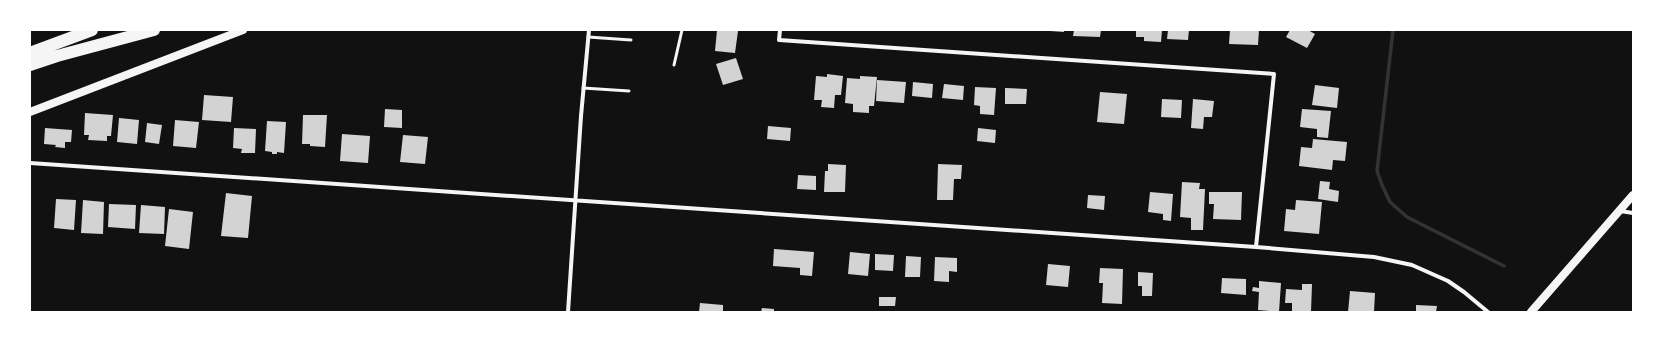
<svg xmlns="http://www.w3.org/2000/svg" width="1663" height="342" font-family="Lora,serif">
<rect width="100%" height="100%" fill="#111"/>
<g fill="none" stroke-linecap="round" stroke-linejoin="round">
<!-- stream -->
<path stroke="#333" stroke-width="3.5" d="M1393,30L1377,171L1382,185L1390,202L1407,217L1504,266"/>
</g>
<!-- building -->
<path fill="#d3d3d3" d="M717,30L738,31L735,53L715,51Z
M1050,30H1064V32L1050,31Z
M1074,30H1101L1100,37L1073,36Z
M1136,30H1162L1161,42L1144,41V37H1136Z
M1168,30H1189L1188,40L1167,39Z
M1230,30H1259L1258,45L1229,44Z
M1290,30H1308L1315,34L1307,48L1286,37Z
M736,58L743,79L723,85L716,64Z
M827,74L843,76L841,95H835L834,108L821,107L822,100H814L816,76L827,77Z
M860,76L877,77L874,106H869V113L853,112V104L845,103L847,78L860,79Z
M877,80L906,82L904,103L876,101Z
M913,82L933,84L932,98L912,96Z
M944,84L964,86L963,100L942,98Z
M1315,85L1339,88L1337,108L1312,105Z
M975,87L996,88L994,115L980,114V106L974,105Z
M1005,88L1027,89L1026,104H1005Z
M1100,92L1127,94L1124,124L1097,122Z
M204,95L233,97L231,122L202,120Z
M1162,99L1182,100L1181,118L1161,117Z
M1193,99L1214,101L1212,117H1204L1203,129L1191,128Z
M385,109L402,110V128L384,127Z
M1302,109L1331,111L1328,138L1317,137V129L1300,127Z
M85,113L113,115L111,136H107V141L88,140L89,135H84Z
M303,115H327L325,147L310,146V144H302Z
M119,118L139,120L137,144L117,142Z
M175,120L199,122L196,148L173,146Z
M267,121L286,122L284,153L277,152V154H272V152L265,151Z
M147,123L162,125L159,144L145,142Z
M768,126L791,128L790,141L767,139Z
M45,128L72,130L71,142H65V148L55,147L56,145L44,144Z
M234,128L256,129L255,153H241L242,149L233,148Z
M978,128L996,130L995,143L977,141Z
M342,134L370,136L368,163L340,161Z
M403,135L428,137L425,164L400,162Z
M1313,139L1347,142L1345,161L1333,160L1332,170L1299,166L1301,147L1312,148Z
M828,164L846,165L845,192H824L825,171H828Z
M938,164L962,165L961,179H954L953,200H937Z
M798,175L816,176V190L797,189Z
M1320,181L1330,182L1329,189L1339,191L1338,202L1318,199Z
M1182,182L1200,183L1199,189H1205L1203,230H1191V218L1180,217Z
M1150,192L1173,194L1171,221L1163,220V214L1148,212Z
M1209,192H1242L1241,220L1213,219L1214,204H1209Z
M226,193L252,196L248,238L221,236Z
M1088,195L1105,196L1104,210L1087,208Z
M56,199L76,200L74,230L54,228Z
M83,200L104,202L103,234L81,233Z
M1296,200L1322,202L1319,234L1284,231L1286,209L1295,210Z
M109,204L136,205L135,229L108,227Z
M141,205L165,207L164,234L139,233Z
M169,209L193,212L189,249L165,246Z
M774,249L814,252L812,276L800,275V268L773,266Z
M850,252L870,254L868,276L848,274Z
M875,254L894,255L893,271L875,270Z
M906,256L921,257L920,277H905Z
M935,257L957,258V272L949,271V282L934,281Z
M1048,264L1070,266L1068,287L1046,285Z
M1100,268L1123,269L1122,304L1102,303L1103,283H1099Z
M1138,272L1153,273L1152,296H1142V286H1138Z
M1222,278L1246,279V295L1221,293Z
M1259,281L1281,283L1279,312L1258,310L1259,292L1252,291L1253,287L1259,288Z
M1302,284H1312L1311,312H1292V303H1285L1286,289L1302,290Z
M1350,291L1375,293L1374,312H1348Z
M879,297H896L895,306H879Z
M700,303L723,305V312H699Z
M1416,305L1437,306L1436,312H1416Z
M762,308L774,309V312H761Z"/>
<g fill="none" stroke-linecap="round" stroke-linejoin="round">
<!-- service -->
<path stroke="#f5f5f5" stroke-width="3" d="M588,37L631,40
M674,65L682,30
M583,88L629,91"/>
<!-- minor -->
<path stroke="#f5f5f5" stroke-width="4" d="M780,30L779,40L1274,74L1256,247
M30,163L1256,247L1374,257L1412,265L1448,281L1464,292L1488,312
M1620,211L1633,213
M568,312L581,116L589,30"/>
<!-- secondary -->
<path stroke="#f5f5f5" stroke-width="8" d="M30,112L243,30
M1531,312L1633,195"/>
<!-- motorway -->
<path stroke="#f5f5f5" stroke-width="12" d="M30,53L92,30
M30,65L57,56L154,30"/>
</g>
<!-- border -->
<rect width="1663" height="342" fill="none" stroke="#ffffff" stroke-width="62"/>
</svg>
